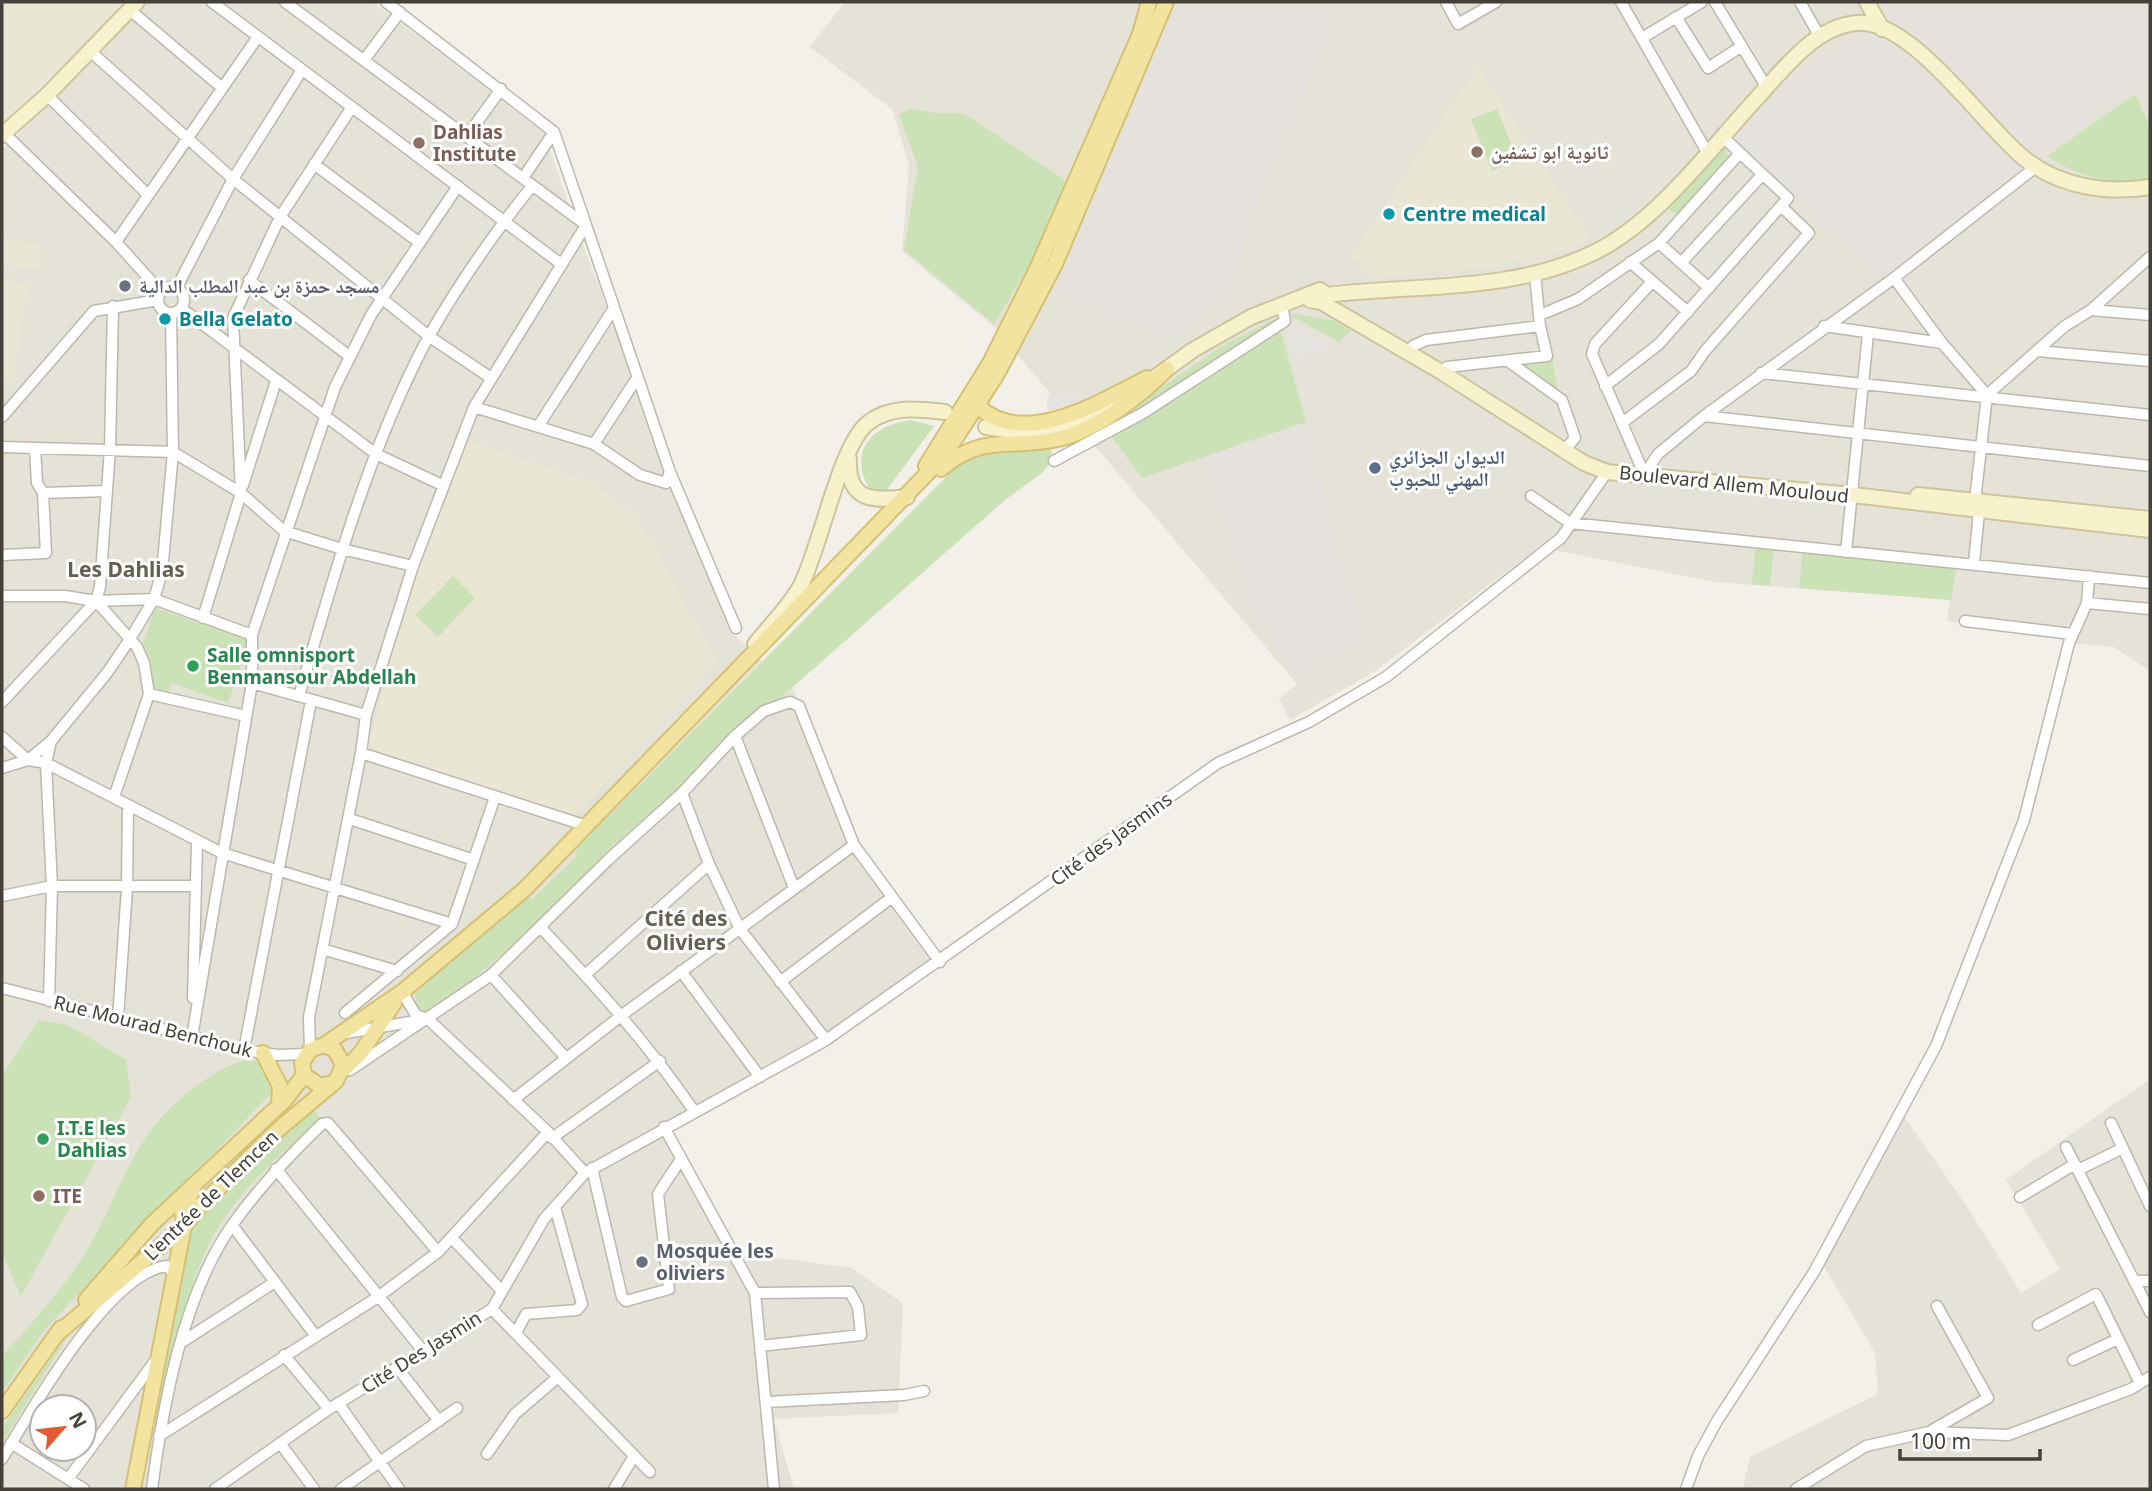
<svg xmlns="http://www.w3.org/2000/svg" width="2152" height="1491" font-family="'Noto Sans','Noto Naskh Arabic',sans-serif">
<rect width="100%" height="100%" fill="#f2f0e8"/>
<!-- residential -->
<path fill="#e5e2d7" fill-rule="evenodd" d="M142,2H373L544,133L583,245L730,631L795,692L861,845L933,960L829,1032L667,1121L742,1261L770,1257L851,1268L903,1303L898,1413L774,1419L794,1489H2V150L58,95ZM42,1407H84V1449H42Z
M845,2H2150V671L2114,647L2069,643L2062,636L1947,621L1950,600L1715,582L1539,547L1374,672L1290,720L1279,699L1297,684L993,326L902,251L909,165L892,109L810,47Z
M2150,1079V1489H1743L1750,1457L1878,1394L1875,1353L1823,1265L1905,1118L1966,1205L2021,1293L2060,1269L2006,1180Z"/>
<!-- industrial -->
<path fill="#e5e2dd" d="M1178,2H1344L1247,230L1238,286L1166,343L1055,292Z
M1881,2H2150V74L1881,279L1730,138L1780,84L1888,14Z
M1306,422L1366,643L1293,674L1248,603L1198,459Z"/>
<!-- education -->
<path fill="#eae6d4" d="M2,2H126L102,31L2,123Z
M1478,67L1590,238L1559,252L1535,258L1523,257L1502,267L1376,277L1351,256Z
M2,238L40,244L38,269L2,265Z
M2,280L28,284L13,381L2,380Z
M466,440L592,482L640,522L717,661L575,815L367,748L415,568Z"/>
<!-- green -->
<path fill="#cae2b6" d="M2135,94L2150,126V178C2113,186 2078,177 2047,156Z
M909,108L935,113H963L1069,183L1032,261L994,324L904,250L918,167L899,115Z
M1497,109L1518,161L1492,171L1471,119Z
M1725,148L1729,159L1678,215L1669,209Z
M1298,314L1334,321L1351,331L1339,342L1290,315Z
M1277,318L1306,422L1142,478L1104,426L1227,343Z
M1552,357L1558,393L1518,363Z
M911,420L934,426L886,491L869,488C848,451 872,425 911,420Z
M1050,447L1053,459L1042,473L1005,500L609,849L523,937L429,1015L417,1007L415,994L520,897L532,899L576,857L577,848L966,457L988,450Z
M1756,545L1774,547L1770,586L1752,584Z
M1803,548L1957,564L1951,600L1799,588Z
M453,576L475,598L438,637L415,615Z
M155,608L249,640L228,703L172,683L167,696L155,691L141,650Z
M39,1020L68,1025L126,1060L131,1097L21,1296L2,1253V1075Z
M241,1061H258L275,1089L45,1329L2,1392V1356C32,1323 62,1290 86,1252C109,1215 122,1172 146,1137C167,1106 207,1073 241,1061Z
M314,1110L321,1119C280,1154 232,1196 208,1246C182,1303 169,1364 155,1425L191,1231L210,1202Z
M72,1329L2,1443V1428Z"/>
<!-- parking -->
<path fill="#e4e3e0" d="M1289,322L1333,346L1292,357Z
M1051,389L1098,397L1051,416L1046,402Z"/>
<g fill="none" stroke-linecap="round" stroke-linejoin="round">
<!-- street casing -->
<g stroke="#bcb8ac" stroke-width="13">
<path id="street" d="M212,2L561,264
M285,2L586,225L670,472L736,628
M386,2L554,132L586,225L474,407L413,566L366,715L361,753L587,826
M1446,2L1458,24L1496,2
M1621,2L1707,152
M1715,2L1767,88
M1800,2L1820,37
M130,10L221,87
M1676,17L1708,68L1742,46
M1642,38L1702,2
M90,51L233,179L430,337L491,378
M364,60L400,12
M47,95L148,195
M4,133L116,242L161,292
M467,136L501,89
M1722,136L1740,153
M314,164L420,243
M523,178L554,132
M116,242L257,38
M1659,243L1709,288
M1630,262L1688,312
M1681,263L1762,175
M1894,278L1942,343L1987,395
M249,280L348,355
M158 300a13 13 0 1 1 26 0a13 13 0 1 1-26 0Z
M176,289L233,179L302,70
M181,308L376,454L442,485
M2091,310L2150,315
M1540,315L1578,299L1659,243L1740,153L1788,198L1659,344L1605,386
M1824,326L1942,343
M1413,346L1426,340L1540,326
M2037,351L2150,361
M1508,361L1562,400L1575,438L1568,446
M1447,367L1547,356L1540,326L1535,274
M1761,373L2150,415
M474,407L594,444L640,475L666,483L670,472
M1704,416L2150,466
M2,417L94,311L158,300
M1622,423L1691,371L1705,351L1809,233L1781,206
M539,425L614,308
M594,444L637,378
M2,447L173,452L241,493L284,531L342,549L413,566
M1054,461L1143,413L1285,321L1282,306
M1642,469L1592,354L1595,344L1651,283
M1648,469L1658,454L1704,416L1894,278L2037,166
M243,485L276,381
M43,493L107,491
M1531,496L1570,523L2150,583
M1846,552L1868,334
M2,555L46,553L43,493L37,483L35,449
M1974,563L1979,512L1975,501L1987,395L2065,326L2091,310L2150,257
M2,596H65L96,601L154,599L252,635
M96,601L100,587L110,449L113,306
M2087,603L2150,609
M203,618L241,493L233,318L280,217L352,107
M1965,621L2072,634
M252,683L366,715
M149,694L246,716
M299,696C332,582 364,466 417,359C445,303 493,234 532,186
M2,702L96,601L137,647L144,663L149,694L114,797
M735,736L794,888
M2,737L28,760L46,763L222,853L452,924
M2,768L28,760L51,741
M682,793L709,864L740,929L826,1040
M350,819L474,860
M2,896L52,886H195
M541,928C596,986 648,1044 694,1111
M322,949L397,971
M681,971L760,1077
M491,975L566,1058
M585,975L709,864
M780,982L891,898
M2,988L244,1050L277,1055L305,1054
M402,992L416,1015L428,1019L548,1132L585,1173
M193,998L197,843
M49,1001L52,886L46,763L51,741L107,673L130,639L154,599L162,572L173,452L171,313
M345,1013L452,924L495,797
M118,1018L127,888L128,806
M346,1033L421,1020
M192,1037L252,683V635L335,387L371,315L458,186
M244,1050L311,701
M310,1050L309,1017L361,753
M350,1070L491,975L609,859L682,793L735,736L764,711L790,702L799,706L854,845L940,962
M513,1100L622,1015L854,845
M2111,1123L2150,1206
M664,1127L755,1293L774,1489
M552,1138L660,1061
M2066,1147L2150,1312
M592,1168L622,1297L626,1301L669,1289L658,1194L681,1159
M276,1169L423,1351
M2078,1170L2123,1148
M2020,1197L2075,1164
M232,1225L315,1335
M453,1239L502,1291
M438,1252L548,1132
M2135,1281H2150
M755,1293L850,1292L858,1307L861,1335L760,1346
M492,1309L650,1472
M2038,1325L2096,1294L2140,1383
M516,1333L526,1314L577,1310L582,1304L555,1207
M182,1342L275,1282
M284,1355L329,1409
M2073,1360L2118,1339
M397,1367L439,1421
M766,1402L904,1395L924,1391
M338,1403L399,1489
M1929,1432L2008,1435L2131,1389L2150,1377
M11,1443L84,1489
M280,1443L314,1489
M487,1454L515,1414L558,1377
M2,1459C31,1411 109,1272 167,1266L175,1276
M68,1479L155,1361
M152,1489C163,1405 183,1294 233,1224C259,1187 290,1155 322,1124L328,1123L438,1252L378,1297L159,1436
M215,1489L329,1409L492,1309L544,1219L585,1173L826,1040L1218,763L1309,722L1386,677L1561,538L1607,472
M341,1489L457,1408
M614,1489L634,1456
M1686,1489L1698,1456L1717,1421L1814,1272L1936,1046L2024,820L2069,643L2087,603L2089,576
M1796,1489L1866,1446L1929,1432L1988,1398L1937,1306"/>
</g>
<!-- secondary casing -->
<g stroke="#ccc59d" stroke-width="18">
<path id="secondary" d="M1867,2L1882,29
M2,135L47,95L137,2
M1310,300L1321,302L1443,373L1584,463L1607,472L1853,495L2150,530
M1157,376L1193,350L1251,317L1320,290L1327,295C1417,284 1515,293 1597,251C1659,219 1710,149 1757,98C1783,70 1814,27 1856,23C1911,17 1984,127 2025,159C2060,187 2107,194 2150,187
M986,427C1041,439 1081,423 1128,395
M849,459C847,502 874,501 907,497
M1918,495L2150,519
M755,644C770,625 790,606 801,585C820,549 840,444 868,423C890,405 919,409 945,412"/>
</g>
<!-- primary casing -->
<g stroke="#d6c173" stroke-width="18">
<path id="primary" d="M978,406C1023,450 1102,401 1147,378
M926,466L990,363L1036,271L1140,34L1149,2
M941,469C985,432 1009,450 1058,439C1097,430 1139,397 1167,369
M324,1045L402,992L525,889L944,456L997,374L1055,264L1166,2
M263,1053L280,1086L279,1105
M342,1071L360,1054L394,1003
M86,1300L152,1224L285,1100L304,1075
M57,1334L184,1226L201,1205L280,1128L336,1081L343,1065L335,1050L324,1045L310,1050L302,1063L304,1075L320,1086L333,1083
M2,1411L61,1328
M133,1489L184,1226L182,1211L193,1190"/>
</g>
<!-- street -->
<use href="#street" stroke="#fff" stroke-width="10"/>
<!-- secondary -->
<use href="#secondary" stroke="#f8f2cc" stroke-width="14"/>
<!-- primary -->
<use href="#primary" stroke="#f2e3a1" stroke-width="14"/>
</g>
<!-- markers -->
<g fill="#8d6e63" stroke="#fff" stroke-width="2.5">
<circle cx="419" cy="143" r="7"/>
<circle cx="1477" cy="152" r="7"/>
<circle cx="39" cy="1196" r="7"/>
</g>
<g fill="#0f9aa8" stroke="#fff" stroke-width="2.5">
<circle cx="1389" cy="214" r="7"/>
<circle cx="165" cy="319" r="7"/>
</g>
<g fill="#6b7280" stroke="#fff" stroke-width="2.5">
<circle cx="125" cy="286" r="7"/>
<circle cx="642" cy="1262" r="7"/>
</g>
<circle fill="#5c6f8a" stroke="#fff" stroke-width="2.5" cx="1375" cy="468" r="7"/>
<g fill="#2e9e5b" stroke="#fff" stroke-width="2.5">
<circle cx="193" cy="666" r="7"/>
<circle cx="43" cy="1139" r="7"/>
</g>
<g text-anchor="middle" stroke-width="6" stroke-linejoin="round" paint-order="stroke">
<!-- education labels -->
<g font-size="19" font-weight="bold" fill="#785e54" stroke="#fff" text-anchor="start">
<text x="433" y="139">Dahlias<tspan x="433" dy="22">Institute</tspan></text>
<text x="1491" y="159">ثانوية ابو تشفين</text>
<text x="53" y="1203">ITE</text>
</g>
<!-- culture labels -->
<g font-size="19" font-weight="bold" fill="#0d838f" stroke="#fff" text-anchor="start">
<text x="1403" y="221">Centre medical</text>
<text x="179" y="326">Bella Gelato</text>
</g>
<!-- worship labels -->
<g font-size="19" font-weight="bold" fill="#5b616d" stroke="#fff" text-anchor="start">
<text x="139" y="293">مسجد حمزة بن عبد المطلب الدالية</text>
<text x="656" y="1258">Mosquée les<tspan x="656" dy="22">oliviers</tspan></text>
</g>
<!-- service labels -->
<g font-size="19" font-weight="bold" fill="#4e5e75" stroke="#fff" text-anchor="start">
<text x="1389" y="464">الديوان الجزائري<tspan x="1389" dy="22">المهني للحبوب</tspan></text>
</g>
<!-- street labels -->
<g font-size="19" fill="#454138" stroke="#fff">
<text transform="translate(1734 484) rotate(6)" y="7">Boulevard Allem Mouloud</text>
<text transform="translate(1111 839) rotate(-36)" y="7">Cité des Jasmins</text>
<text transform="translate(153 1026) rotate(14)" y="7">Rue Mourad Benchouk</text>
<text transform="translate(211 1195) rotate(-44)" y="7">L'entrée de Tlemcen</text>
<text transform="translate(421 1352) rotate(-32)" y="7">Cité Des Jasmin</text>
</g>
<!-- leisure labels -->
<g font-size="19" font-weight="bold" fill="#27864d" stroke="#fff" text-anchor="start">
<text x="207" y="662">Salle omnisport<tspan x="207" dy="22">Benmansour Abdellah</tspan></text>
<text x="57" y="1135">I.T.E les<tspan x="57" dy="22">Dahlias</tspan></text>
</g>
<!-- neighbourhood labels -->
<g font-size="21" font-weight="bold" fill="#666050" stroke="#fff">
<text x="126" y="577">Les Dahlias</text>
<text x="686" y="926">Cité des<tspan x="686" dy="24">Oliviers</tspan></text>
</g>
</g>
<!-- border -->
<rect width="2152" height="1491" fill="none" stroke="#454138" stroke-width="7"/>
<!-- north arrow -->
<g transform="translate(63 1428) rotate(62)"><circle r="33" fill="#ffffff" stroke="#b5b3af" stroke-width="2"/>
<path d="M0-5L12 26L0 18L-12 26Z" fill="#e15c31"/>
<text y="-10" font-size="19" font-weight="bold" text-anchor="middle" fill="#454138">N</text>
</g>
<!-- scale -->
<path d="M1900 1449v10h140v-10" fill="none" stroke="#454138" stroke-width="3.5"/>
<text x="1910" y="1449" font-size="21" fill="#454138" stroke="#ffffff" stroke-width="5" paint-order="stroke">100 m</text>
</svg>
